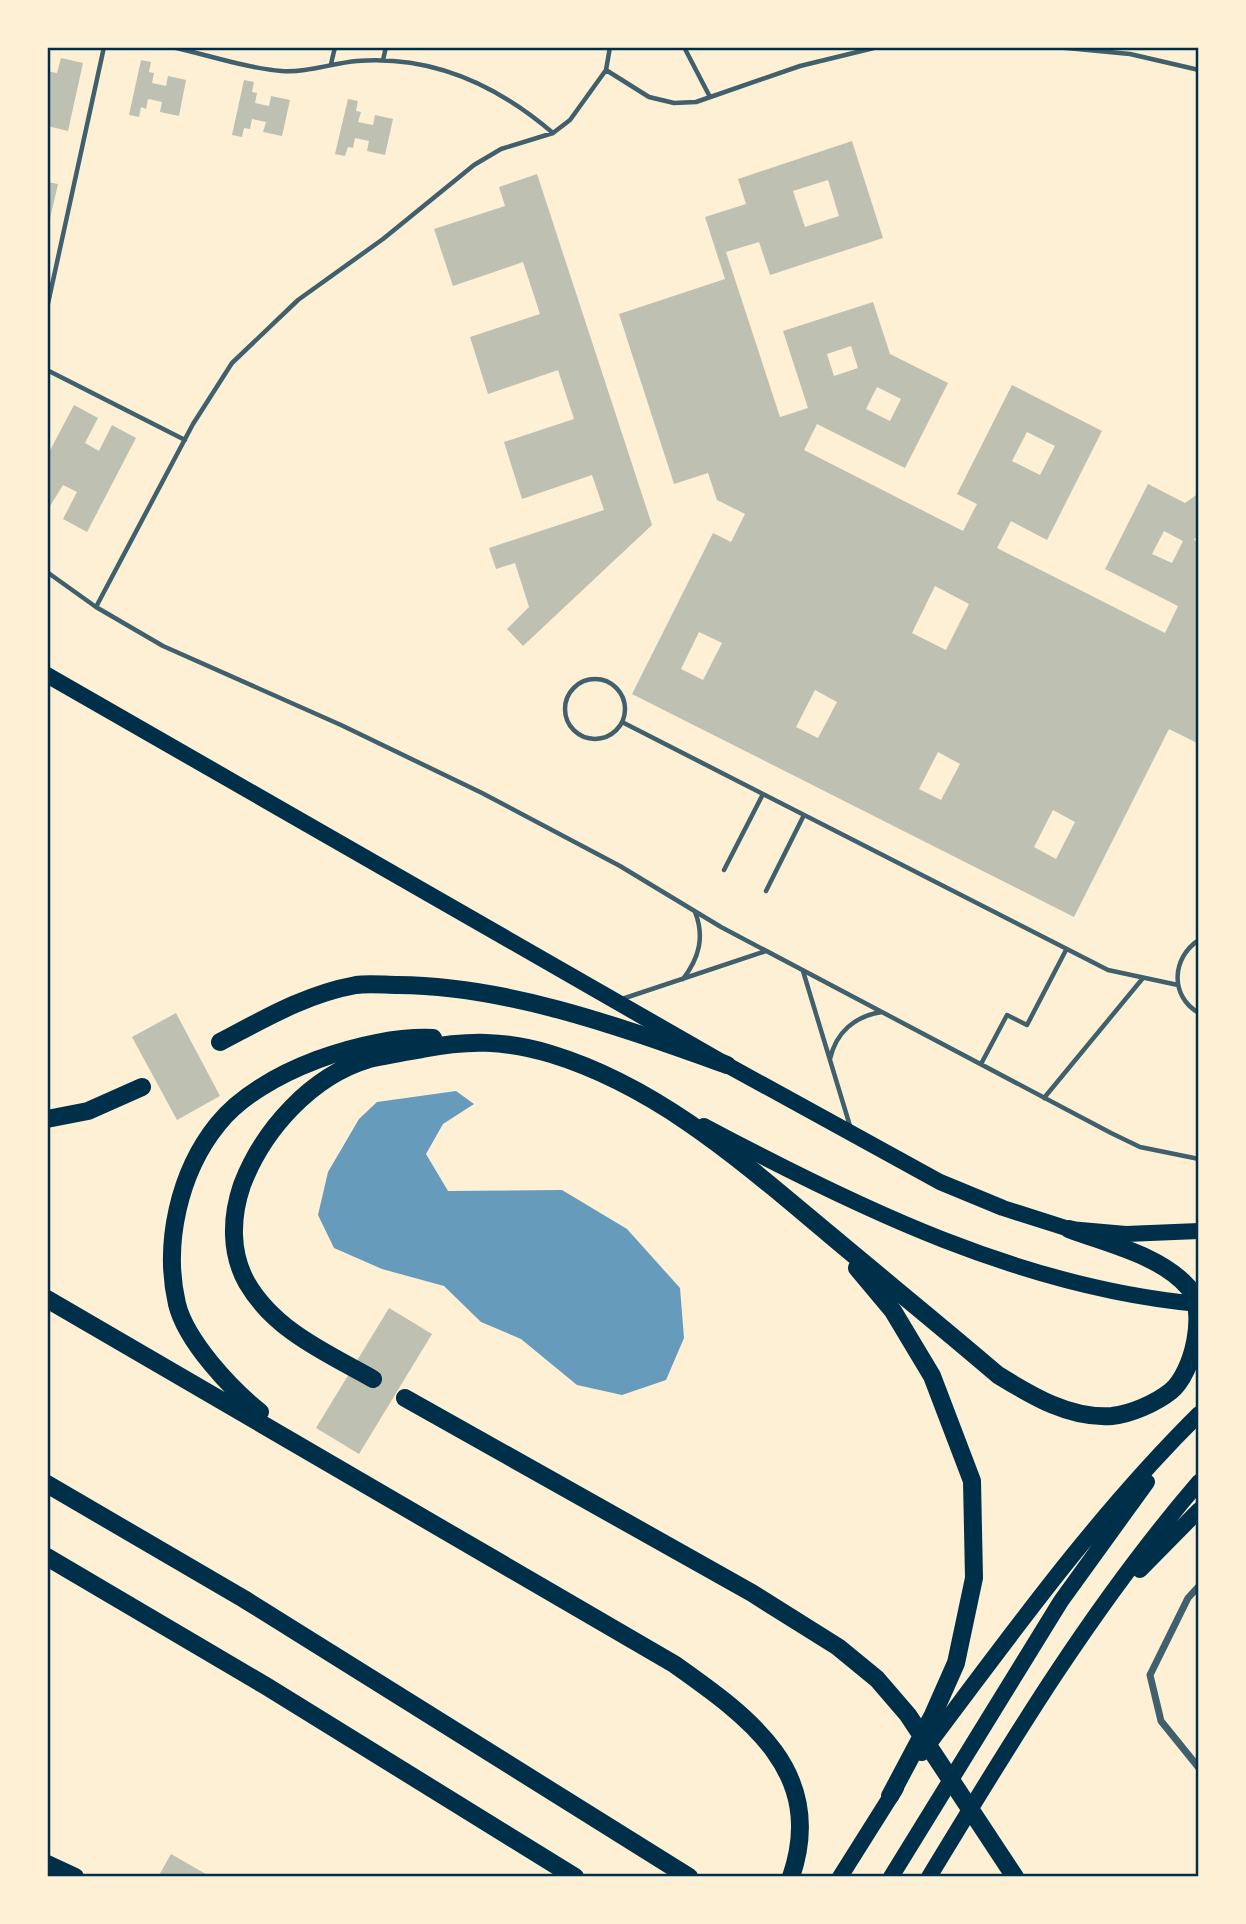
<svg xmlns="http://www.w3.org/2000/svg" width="1246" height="1924" font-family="'DejaVu Sans',sans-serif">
<rect width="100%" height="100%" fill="#fdf0d5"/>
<!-- water -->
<path fill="#669bbc" d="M456,1091L474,1104L443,1124L426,1154L448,1191L562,1190L627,1229L680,1288L684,1338L666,1380L622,1395L577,1385L521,1339L481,1322L444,1286L382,1269L334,1248L318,1215L328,1172L359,1119L377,1102Z"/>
<!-- building -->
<path fill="#bec0b2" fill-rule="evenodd" d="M61,58L83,63L68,131L47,126V71L57,73Z
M141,60L151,62L149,72L154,73L152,83L166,86L168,76L186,80L179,116L160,112L162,102L148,99L146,109L141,107L139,117L129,115Z
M244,80L254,82L252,92L257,93L255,103L269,106L271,96L290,100L282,136L263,132L266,122L252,119L250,129L244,128L242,137L232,135Z
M348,99L358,101L356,111L361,112L358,122L373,125L375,115L393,119L385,155L367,151L369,141L355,138L353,148L348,147L345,156L335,154Z
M852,141L883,238L770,275L759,242L726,252L780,417L808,408L783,331L873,302L890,354L948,383L905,468L817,424L804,450L963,531L977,504L957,494L1012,385L1102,431L1047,540L1011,521L997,548L1165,633L1178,606L1105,569L1148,484L1185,503L1199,493V536L1194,539L1199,546V744L1169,729L1074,917L632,694L713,533L731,542L745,514L717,500L708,473L674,484L619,314L725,279L705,217L746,204L738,179ZM828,180L839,216L805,227L793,191ZM851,346L858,368L834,376L827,354ZM877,387L901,399L890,421L866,409ZM1027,432L1055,446L1040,475L1012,461ZM1164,531L1183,541L1172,563L1152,554ZM935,586L969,604L946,650L912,633ZM699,632L722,643L703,680L681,669ZM815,690L837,702L818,738L796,727ZM938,752L960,764L941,800L919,789ZM1053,810L1075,822L1056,859L1034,847Z
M537,174L652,525L523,646L507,629L529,607L515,563L496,569L489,548L604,510L592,475L522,499L504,442L574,419L558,370L488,394L470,337L540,314L523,262L453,286L434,229L505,206L499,187Z
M47,182L58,184L48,227L47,226Z
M74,405L98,418L85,443L99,451L112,425L136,438L87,532L63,519L77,492L63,485L47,511V456Z
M176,1013L220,1096L177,1120L132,1037Z
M389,1308L432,1334L359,1454L316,1428Z
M171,1854L211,1877H158Z"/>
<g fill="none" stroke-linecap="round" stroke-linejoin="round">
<!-- service -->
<path stroke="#3f606c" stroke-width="4.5" d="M172,47C208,55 246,68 282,71C306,73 333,63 357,61C432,55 497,85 553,133
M684,47L710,97
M1056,47L1130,54L1199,70
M383,60L386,47
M331,64L335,47
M606,70L649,97L674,103L696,102L800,66L878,47
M47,308L104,47
M47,370L185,440
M47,572L96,607L163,646L341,725L482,793L620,866L721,927L1111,1133L1140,1147L1199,1159
M96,607L193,424L232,363L298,300L383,239L474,165L501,149L553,133L570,120L606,70L610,47
M565 709a30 30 0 1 1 60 0a30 30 0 1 1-60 0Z
M622,722L1108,970L1178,985
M724,870L762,796
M766,891L803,817
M1199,940C1172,957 1169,996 1199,1013
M803,971L850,1126
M683,979C699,958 705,937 695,912
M622,999L766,951
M830,1059C836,1032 855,1016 882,1012
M981,1064L1007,1015L1027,1025L1066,950
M1044,1098L1143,978"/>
<!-- minor -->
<path stroke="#3f606c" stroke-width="7" d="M1199,1586L1188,1598L1150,1675L1161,1721L1199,1768"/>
<!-- trunk -->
<path stroke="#003049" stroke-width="16" d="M47,675L727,1065L940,1182L1003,1208L1069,1229L1126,1234L1199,1231
M704,1126C858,1208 1023,1288 1199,1304
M1140,1570L1199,1510
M922,1753C1010,1636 1095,1517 1199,1414
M840,1877L896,1788
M891,1877L1061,1601L1147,1482
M929,1877C1012,1740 1094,1604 1199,1482"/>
<!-- motorway -->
<path stroke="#003049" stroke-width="18" d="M220,1042C264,1019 306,994 356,985C369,983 385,985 398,985C510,986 623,1028 727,1065
M47,1119L88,1111L142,1087
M857,1268L893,1311L932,1376L972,1481L974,1578L956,1663L933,1715L890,1796
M47,1299L674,1664C749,1717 827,1772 791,1877
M373,1379C327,1353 275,1331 247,1283C230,1253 231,1217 242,1185C263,1130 311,1076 369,1059C386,1055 404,1052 422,1049C467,1040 506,1040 551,1054C659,1087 744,1163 829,1234C885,1281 942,1327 998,1375C1032,1396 1070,1419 1112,1416C1131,1414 1156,1403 1171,1391C1193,1373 1208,1310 1188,1287C1160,1255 1108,1244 1069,1229
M405,1398L752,1593L838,1647L877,1679L908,1715L1015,1877
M260,1412C231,1389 186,1341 177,1304C163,1244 179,1172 218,1124C260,1071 367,1035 433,1038
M47,1484L244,1599L689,1877
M47,1557L266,1686L575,1877
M47,1864L75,1877"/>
</g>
<!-- border -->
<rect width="1246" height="1924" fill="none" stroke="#fdf0d5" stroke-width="98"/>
<rect x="49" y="49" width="1148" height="1826" fill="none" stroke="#003049" stroke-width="2.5"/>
</svg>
